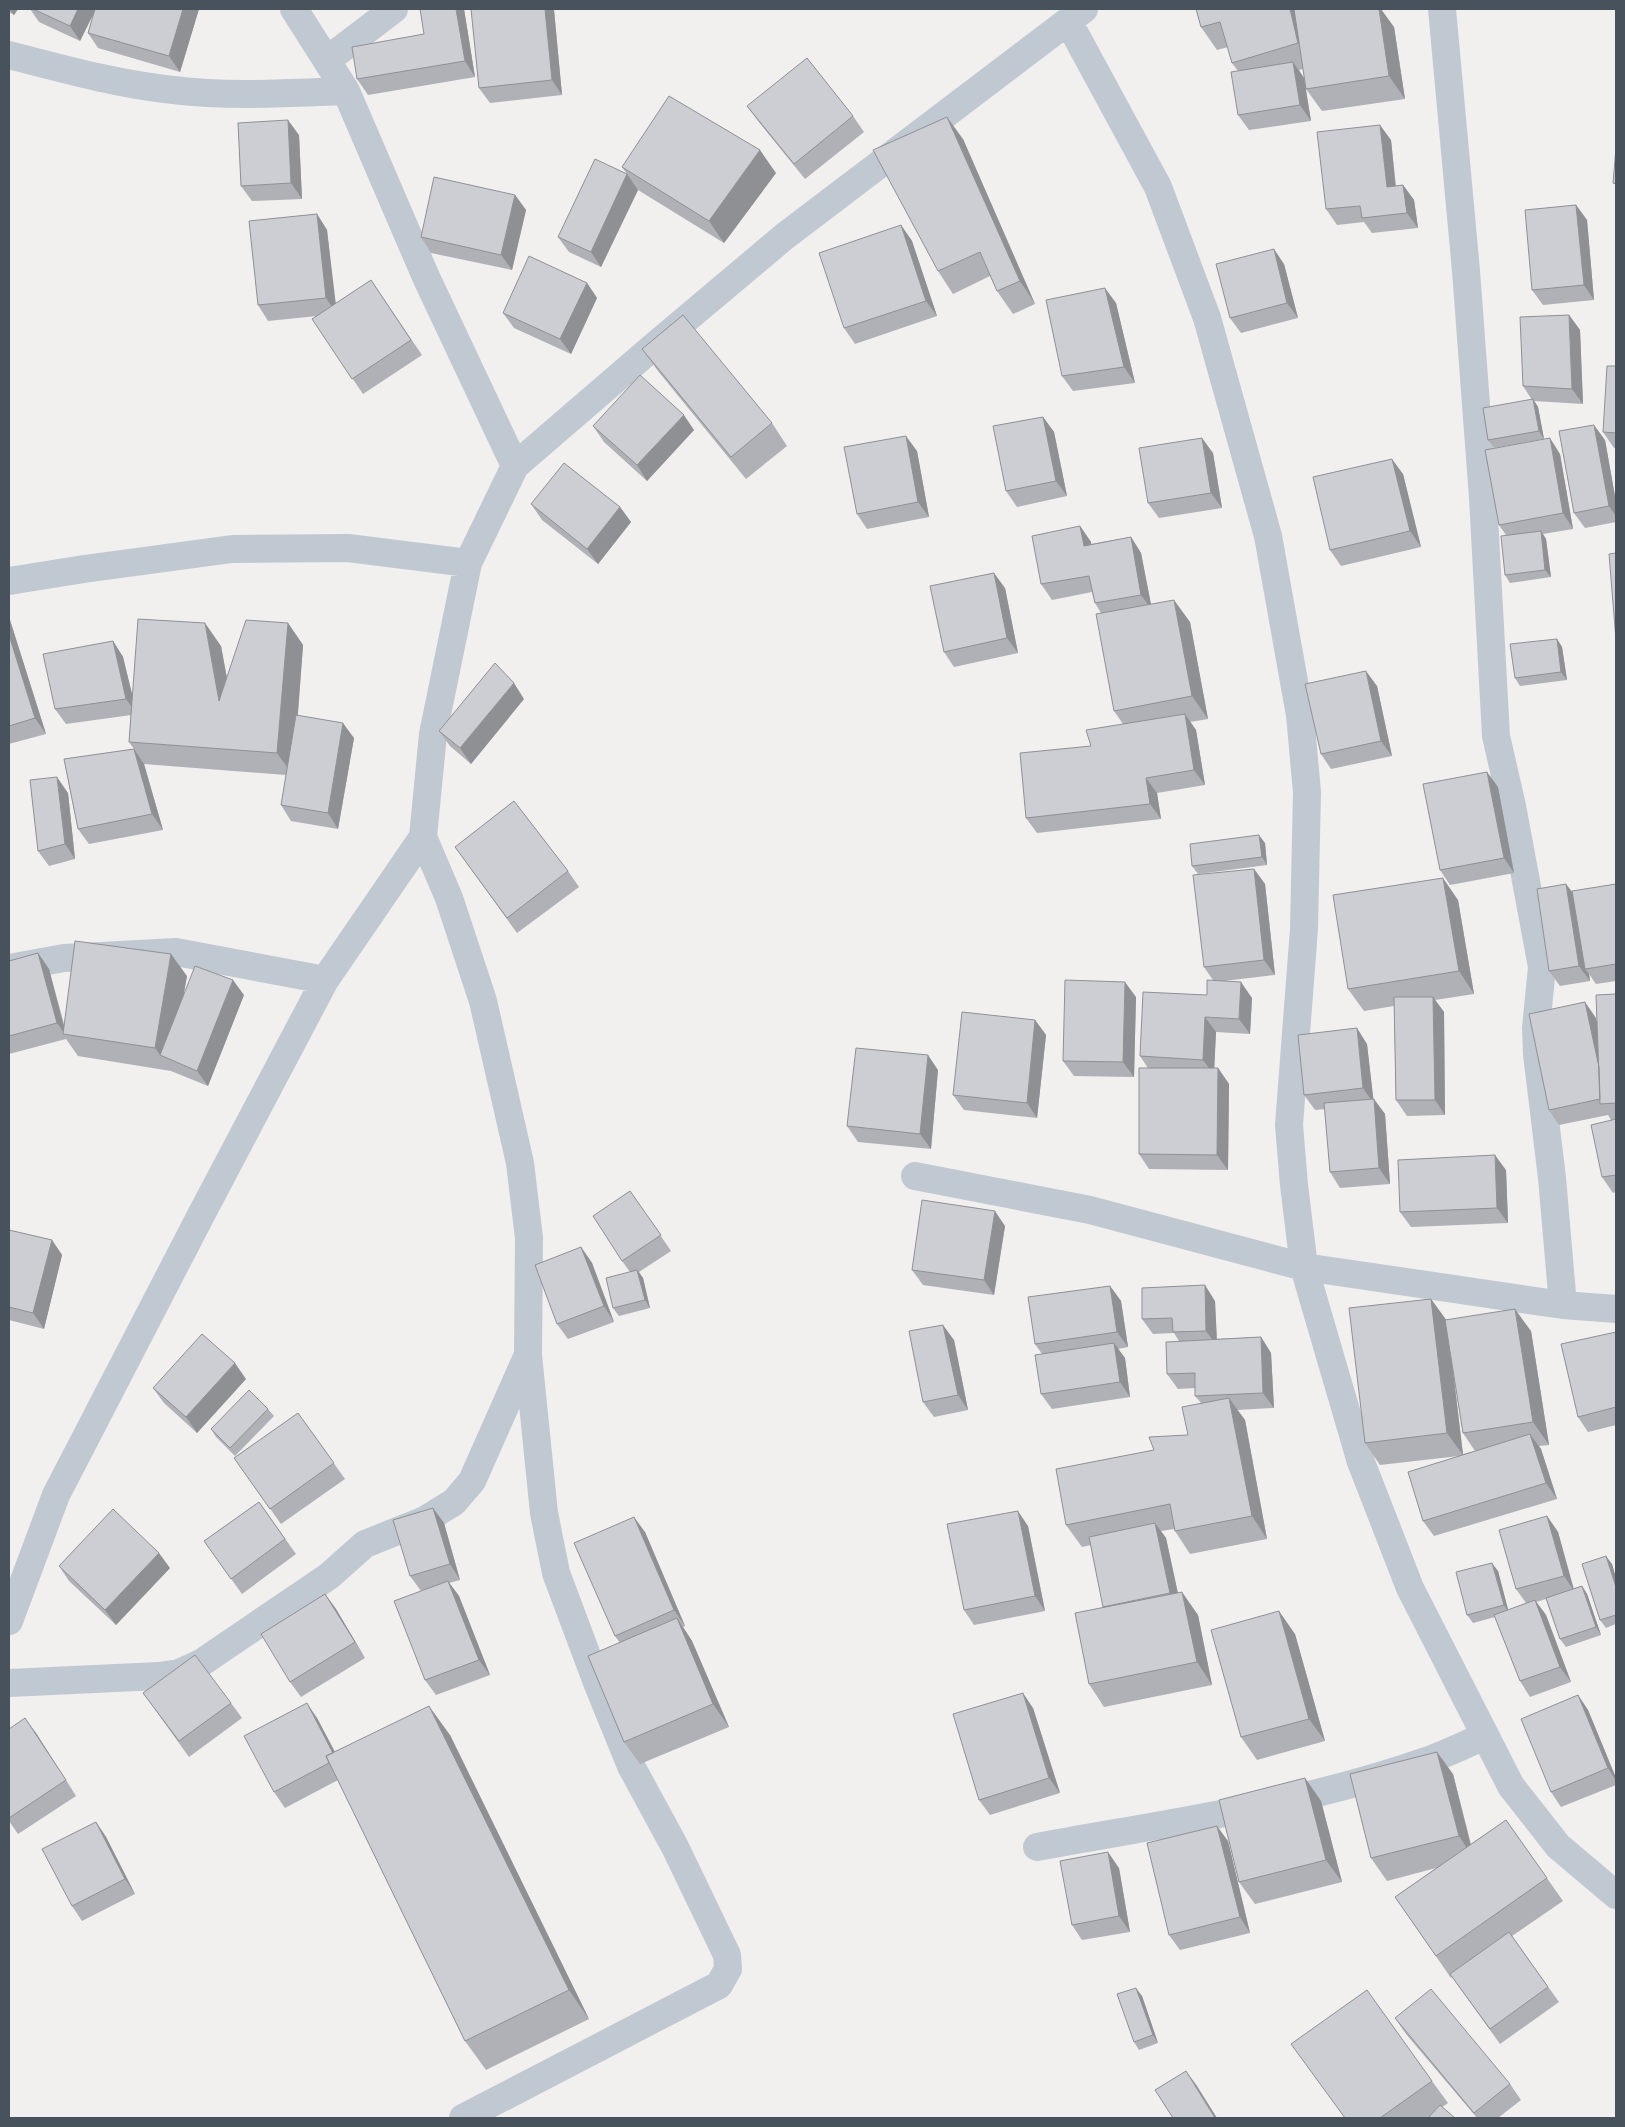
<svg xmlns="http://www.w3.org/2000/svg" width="1625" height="2127" font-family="'Fira Sans Condensed',sans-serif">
<rect width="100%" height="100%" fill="#f2efef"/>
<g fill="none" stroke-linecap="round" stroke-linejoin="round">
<!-- street -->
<path stroke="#c0c9d1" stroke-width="28" d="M294,9L346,91L426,277L515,466
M1442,9L1466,271L1483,498L1496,736L1512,806L1542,967L1536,1028L1537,1054L1552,1178L1563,1305
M1068,21L1158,187L1207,318L1268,536L1300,715L1307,792L1304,929L1289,1125L1294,1185L1304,1267L1361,1462L1410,1588L1511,1786L1558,1846L1616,1895
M9,55C63,69 117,84 173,90C231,97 288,93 346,91
M327,60L394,9
M9,581L84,569L232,549L348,548L468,563
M423,837L449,898L483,1001L520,1163L529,1238L528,1355L544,1513L556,1573L598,1685L631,1766L675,1847L727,1955L728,1969L719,1985L463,2118
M9,968L64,958L176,952L325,980
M915,1176L1090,1210L1304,1267L1563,1305L1616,1309
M9,1621L56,1495L201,1215L325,980L423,837L433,734L468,563L515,466L653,347L785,236L1084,9
M9,1683L159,1676L179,1673L201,1663L329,1576L365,1544L425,1520L454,1502L472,1481L527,1357
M1037,1847C1167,1823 1301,1805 1426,1761C1446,1754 1466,1744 1485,1736"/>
</g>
<!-- wall -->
<path fill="#afb1b6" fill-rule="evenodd" d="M9,9H18L14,15L9,12Z
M30,9H199L180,72L98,48L88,33L94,12L80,41L39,22Z
M464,9L475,77L368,95L357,79L424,34Z
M1196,9L1394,27L1405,99L1322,111L1306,89L1303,69L1299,70L1304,78L1311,121L1249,130L1238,115V71L1232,63L1228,47L1217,50L1201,27Z
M554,10L562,95L490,103L479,88Z
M747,106L853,116L864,132L805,179L758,121Z
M299,135L302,199L252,201L241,186Z
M963,139L1035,304L1013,314L997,291L990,276L953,294L938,271Z
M1391,140L1396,186L1403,185L1414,200L1418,228L1372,233L1364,222L1337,225L1326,209Z
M622,167L776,173L724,243L638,190L601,267L569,252L558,237L627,174Z
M515,195L526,210L512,270L431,253L421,237Z
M1576,205L1587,220L1594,300L1543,305L1532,290Z
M317,214L327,230L335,304L371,280L422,355L363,394L312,319L317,316L268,321L258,305Z
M901,225L912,241L937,316L855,344L844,328Z
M1284,264L1298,318L1241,333L1230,318Z
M587,283L597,298L571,354L514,328L503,313Z
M1116,303L1135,383L1073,391L1062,376Z
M1569,315L1580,330L1583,404L1534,401L1538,407L1544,439L1494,448L1488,440L1532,400L1523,386Z
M642,349L772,423L787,446L746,479L658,371Z
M1616,366V448H1614L1603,432Z
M1043,417L1054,432L1067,496L1017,507L1006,491Z
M593,426L694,430L647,481L604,442Z
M1605,440L1616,502V522L1585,528L1574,513Z
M917,451L929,517L867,529L857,514Z
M1213,453L1222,508L1159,518L1148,503Z
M1560,454L1573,529L1543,534L1546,539L1551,577L1510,583L1505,575L1506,535L1499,525Z
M1403,474L1421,547L1341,566L1330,550Z
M531,504L620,507L631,522L598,564L542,520Z
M1080,526L1091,542V544L1131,537L1141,553L1151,604L1190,622L1208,719L1190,722L1196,730L1205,785L1157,793L1161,819L1037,833L1026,818L1091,746L1123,724L1114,711L1101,613L1095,603L1092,592L1052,600L1041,584Z
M1005,588L1018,653L954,667L944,652Z
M9,617L46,734L9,744Z
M288,623L303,645L298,715L354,738L338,829L291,821L281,805L286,775L144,764L163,830L89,844L78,829L134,749L129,742L131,715L66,724L55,709L113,641L123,657L132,695L221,646L227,678Z
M1557,639L1562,647L1567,680L1520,686L1515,678Z
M1377,686L1392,756L1331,769L1321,754Z
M524,699L471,764L450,746L439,731Z
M1487,772L1498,787L1514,873L1450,885L1440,870Z
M68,793L75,859L49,866L38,851Z
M1265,843L1267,865L1198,874L1192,866Z
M455,847L568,871L579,887L517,933Z
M1254,869L1265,884L1275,975L1224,981L1252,998L1250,1034L1216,1032L1214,1068H1218L1229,1084L1228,1170L1149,1169L1139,1154L1148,1068L1140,1056L1207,995L1213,980L1204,967Z
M1566,884L1573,893L1616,884V981L1596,984L1589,974L1590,981L1560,986L1549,971Z
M1458,900L1474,994L1435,1000L1444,1012L1445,1115L1407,1116L1396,1100L1394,1006L1364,1011L1348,989Z
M38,953L49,969L64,1024L187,976L183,996L244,995L208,1086L171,1071L78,1056L66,1039L9,1054V961Z
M1616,994V1192L1613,1193L1602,1177L1611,1120L1608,1115L1559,1125L1549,1110L1596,1018L1597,1025Z
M1136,997L1134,1077L1074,1076L1063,1061Z
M1035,1020L1046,1035L1037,1118L964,1110L953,1095Z
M1367,1044L1373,1099L1385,1114L1390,1184L1340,1188L1330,1172L1325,1109L1315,1110L1304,1095Z
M938,1070L931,1149L858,1142L847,1126Z
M1506,1170L1508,1223L1411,1227L1400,1212Z
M630,1191L671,1251L639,1272L643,1278L650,1308L619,1316L613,1308L630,1272L622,1261Z
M1005,1226L994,1295L923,1285L912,1270Z
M9,1230L52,1240L62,1255L44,1329L9,1320Z
M581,1247L592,1263L614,1322L568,1339L557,1324Z
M1110,1286L1121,1301L1128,1347L1118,1349L1125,1358L1130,1397L1052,1409L1041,1394L1042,1354L1035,1344Z
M1431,1299L1446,1320L1531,1331L1549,1445L1539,1446L1541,1449L1557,1499L1434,1536L1423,1521L1459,1456L1380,1465L1365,1443ZM1452,1361L1463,1433L1475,1451L1463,1454Z
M1215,1301L1217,1339L1261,1337L1271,1353L1274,1408L1237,1410L1245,1420L1267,1539L1190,1554L1175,1531L1174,1529L1161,1531L1166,1538L1178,1593L1198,1615L1212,1685L1104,1707L1089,1684L1104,1608L1091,1545L1082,1547L1066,1525L1154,1450L1188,1435L1201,1403L1195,1396V1388L1178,1389L1167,1374L1179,1341L1174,1333L1153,1334L1142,1319Z
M1616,1332V1425L1588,1432L1578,1417Z
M954,1340L968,1410L934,1417L923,1402Z
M246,1379L197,1433L164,1403L153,1388Z
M268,1409L274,1416L235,1456L216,1437L211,1429Z
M298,1413L345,1479L281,1524L234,1458Z
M259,1502L296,1554L242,1594L204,1541Z
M433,1508L444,1523L460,1580L449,1583L459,1596L490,1675L436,1695L425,1680L426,1589L421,1591L410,1576Z
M1547,1516L1558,1532L1574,1589L1582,1586L1587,1594L1601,1635L1566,1647L1560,1639L1546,1599L1536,1602L1546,1615L1571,1682L1530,1697L1520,1681L1495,1617L1473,1623L1467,1615L1498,1571L1508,1610L1526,1603L1516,1589Z
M1028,1526L1045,1611L974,1625L964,1610Z
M645,1532L685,1626L683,1627L692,1641L729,1727L640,1764L624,1742L620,1643L615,1636Z
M1612,1564L1616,1578V1624L1606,1628L1600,1620Z
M59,1566L170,1568L116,1625L69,1581Z
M325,1594L336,1609L365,1658L301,1697L290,1682Z
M1295,1634L1325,1741L1257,1760L1241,1737Z
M143,1693L231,1703L242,1718L189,1757Z
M1578,1695L1588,1710L1616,1778V1785L1561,1807L1551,1792Z
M1033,1708L1060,1793L990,1815L979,1800Z
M317,1718L335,1752L450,1735L589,2019L486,2070L465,2041L338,1780L285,1808L274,1792Z
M9,1729L36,1733L76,1796L18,1834L9,1821Z
M1453,1774L1471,1844L1506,1820L1563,1901L1512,1936L1559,2002L1500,2044L1452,1977L1451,1978L1395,1897L1436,1868L1387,1881L1371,1858Z
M1305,1778L1321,1801L1342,1882L1255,1904L1239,1882Z
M96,1822L106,1837L135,1894L82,1921L72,1906Z
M1228,1841L1250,1933L1180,1950L1169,1935Z
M1119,1868L1130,1932L1082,1940L1072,1925Z
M1142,1996L1158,2043L1139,2050L1134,2042Z
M1395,2018L1510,2084L1521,2100L1498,2118H1477L1406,2034Z
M1432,2081L1448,2103L1427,2118H1344Z"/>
<!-- shaded-wall -->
<path fill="#8f9094" d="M9,9H18L14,15Z
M78,9H96L80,41L70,26Z
M183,9H199L180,72L169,56Z
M456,9H464L475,77L465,61Z
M545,9H553L554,10L562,95L552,80Z
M1290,9H1300L1313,66L1298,43Z
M1379,9H1381L1394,27L1405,99L1389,76Z
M1293,62L1304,78L1311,121L1300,105Z
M947,117L963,139L1035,304L1020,281Z
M288,120L299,135L302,199L291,183Z
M1380,125L1391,140L1397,202L1387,187Z
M760,150L776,173L724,243L709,221Z
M627,174L638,190L601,267L591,252Z
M1403,185L1414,200L1418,228L1407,213Z
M515,195L526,210L512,270L501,255Z
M1576,205L1587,220L1594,300L1584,285Z
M317,214L327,230L337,314L326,298Z
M901,225L912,241L937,316L926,301Z
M1274,249L1284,264L1298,318L1287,303Z
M587,283L597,298L571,354L560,339Z
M1105,288L1116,303L1135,383L1124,367Z
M1569,315L1580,330L1583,404L1572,389Z
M1533,399L1538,407L1544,439L1539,431Z
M684,415L694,430L647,481L637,465Z
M1043,417L1054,432L1067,496L1056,481Z
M1594,425L1605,440L1616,502V516L1609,506Z
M906,436L917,451L929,517L918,502Z
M1202,438L1213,453L1222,508L1211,493Z
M1550,438L1560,454L1573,529L1563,513Z
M1392,459L1403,474L1421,547L1410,531Z
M620,507L631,522L598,564L587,549Z
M1080,526L1091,542L1094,561L1084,546Z
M1541,531L1546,539L1551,577L1545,570Z
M1131,537L1141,553L1152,610L1141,595Z
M994,573L1005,588L1018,653L1007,638Z
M1174,600L1190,622L1208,719L1192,696Z
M9,617L46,734L35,718L9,635Z
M205,623L221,646L235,723L219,701Z
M288,623L303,645L293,775L277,753Z
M1557,639L1562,647L1567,680L1561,672Z
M113,641L123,657L137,714L126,699Z
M1366,671L1377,686L1392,756L1381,741Z
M514,683L524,699L471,764L460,748Z
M1185,714L1196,730L1205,785L1194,770Z
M343,723L354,738L338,829L328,813Z
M134,749L144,764L163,830L152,814Z
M1487,772L1498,787L1514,873L1504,858Z
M57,777L68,793L75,859L65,844Z
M1146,778L1157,793L1161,819L1150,804Z
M1259,835L1265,843L1267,865L1262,857Z
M1254,869L1265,884L1275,975L1264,960Z
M1443,878L1458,900L1474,994L1459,971Z
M1566,884L1577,899L1585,969L1589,974L1590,981L1579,966Z
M38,953L49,969L66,1035L65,1034L57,1023Z
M171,954L187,976L172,1060L160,1055L155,1048Z
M233,980L244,995L208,1086L197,1071Z
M1125,982L1136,997L1134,1077L1123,1062Z
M1241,982L1252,998L1250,1034L1239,1019Z
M1433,997L1444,1012L1445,1115L1435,1100Z
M1585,1002L1596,1018L1614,1103L1605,1098Z
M1205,1017L1216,1032L1214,1075L1203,1060Z
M1035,1020L1046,1035L1037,1118L1027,1103Z
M1357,1028L1367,1044L1374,1104L1363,1088Z
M928,1055L938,1070L931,1149L920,1134Z
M1218,1068L1229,1084L1228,1170L1217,1155Z
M1374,1099L1385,1114L1390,1184L1379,1168Z
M1495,1155L1506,1170L1508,1223L1497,1208Z
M995,1211L1005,1226L994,1295L984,1280Z
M52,1240L62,1255L44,1329L33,1313Z
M581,1247L592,1263L614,1322L604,1306Z
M637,1270L643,1278L650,1308L645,1300Z
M1205,1285L1215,1301L1217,1346L1206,1331Z
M1110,1286L1121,1301L1128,1347L1117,1332Z
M1431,1299L1447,1321L1463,1455L1447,1433Z
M1515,1309L1531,1331L1549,1445L1533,1422Z
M943,1325L954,1340L968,1410L958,1395Z
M1261,1337L1271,1353L1274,1408L1263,1393Z
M1114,1343L1125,1358L1130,1397L1120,1382Z
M235,1363L246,1379L197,1433L186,1417Z
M1229,1398L1245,1420L1267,1539L1252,1516Z
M1530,1434L1541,1449L1557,1499L1546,1483Z
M433,1508L444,1523L460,1580L450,1564Z
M1018,1511L1028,1526L1045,1611L1035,1596Z
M1547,1516L1558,1532L1574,1591L1564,1576Z
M634,1517L645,1532L685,1626L674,1610Z
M1155,1523L1166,1538L1181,1608L1170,1593Z
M159,1553L170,1568L116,1625L105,1610Z
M1606,1556L1612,1564L1616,1578V1587Z
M1492,1563L1498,1571L1509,1613L1504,1605Z
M448,1581L459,1596L490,1675L479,1660Z
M1582,1586L1587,1594L1601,1635L1596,1627Z
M1182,1592L1198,1615L1212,1685L1197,1662Z
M325,1594L336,1609L365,1658Z
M1535,1600L1546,1615L1571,1682L1560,1667Z
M1279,1611L1295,1634L1325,1741L1309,1719Z
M677,1618L692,1641L729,1727L713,1704Z
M1023,1693L1033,1708L1060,1793L1049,1778Z
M1578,1695L1588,1710L1616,1778V1781L1608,1768Z
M307,1703L317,1718L347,1775L336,1760Z
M429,1706L450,1735L589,2019L569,1990Z
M25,1718L36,1733L76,1796L66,1780Z
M1437,1752L1453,1774L1474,1859L1459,1836Z
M1305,1778L1321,1801L1342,1882L1326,1860Z
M96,1822L106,1837L135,1894L125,1879Z
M1217,1826L1228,1841L1250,1933L1240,1917Z
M1108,1852L1119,1868L1130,1932L1119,1916Z
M1136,1988L1142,1996L1158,2043L1153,2035Z
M1186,2071L1197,2086L1217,2118H1215Z"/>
<!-- building -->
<path fill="#ccced4" stroke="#8f9094" d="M33,9H78L70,26Z
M95,9H183L169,56L88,33Z
M420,9H456L465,61L357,79L352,47L424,34Z
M471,9H545L552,80L479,88Z
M1196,9H1290L1298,43L1232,63L1220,22L1201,27Z
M1294,9H1379L1389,76L1306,89Z
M807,58L853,116L794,164L747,106Z
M1293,62L1300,105L1238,115L1231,72Z
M669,96L760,150L709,221L622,167Z
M947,117L1020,281L997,291L980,252L938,271L873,150Z
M288,120L291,183L241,186L238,123Z
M1380,125L1387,187L1403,185L1407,213L1362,218L1360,206L1326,209L1317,132Z
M1616,148V184L1613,183Z
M595,159L627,174L591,252L558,237Z
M434,177L515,195L501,255L421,237Z
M1576,205L1584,285L1532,290L1525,210Z
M317,214L326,298L258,305L249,221Z
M901,225L926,301L844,328L819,253Z
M1274,249L1287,303L1230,318L1216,264Z
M529,256L587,283L560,339L503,313Z
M371,280L411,340L352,379L312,319Z
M1105,288L1124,367L1062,376L1046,300Z
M683,315L772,423L731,457L642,349Z
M1569,315L1572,389L1523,386L1520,317Z
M1607,366H1616V433L1603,432Z
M640,375L684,415L637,465L593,426Z
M1533,399L1539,431L1488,440L1483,408Z
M1043,417L1056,481L1006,491L993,426Z
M1594,425L1609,506L1574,513L1559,431Z
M906,436L918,502L857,514L844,447Z
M1202,438L1211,493L1148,503L1139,448Z
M1550,438L1563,513L1499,525L1485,450Z
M1392,459L1410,531L1330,550L1313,477Z
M564,463L620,507L587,549L531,504Z
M1080,526L1084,546L1131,537L1141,595L1095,603L1089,576L1041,584L1032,536Z
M1541,531L1545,570L1505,575L1501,536Z
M1616,553V640L1609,554Z
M994,573L1007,638L944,652L930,586Z
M1174,600L1192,696L1114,711L1096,614Z
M138,619L205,623L219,701L246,620L288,623L277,753L129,742Z
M9,635L35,718L9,726Z
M1557,639L1561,672L1515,678L1510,644Z
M113,641L126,699L55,709L43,654Z
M495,663L514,683L460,748L439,731Z
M1366,671L1381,741L1321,754L1305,684Z
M1185,714L1194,770L1146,778L1150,804L1026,818L1020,753L1091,746L1086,730Z
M296,715L343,723L328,813L281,805Z
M134,749L152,814L78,829L64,759Z
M1487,772L1504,858L1440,870L1423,784Z
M57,777L65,844L38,851L30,780Z
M514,801L568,871L507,918L455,847Z
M1259,835L1262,857L1192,866L1190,844Z
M1254,869L1264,960L1204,967L1193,875Z
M1443,878L1459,971L1348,989L1333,895Z
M1566,884L1579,966L1549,971L1537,889Z
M1616,884V964L1585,969L1572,891Z
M75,941L171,954L155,1048L63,1034Z
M38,953L57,1023L9,1036V961Z
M195,966L233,980L197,1071L160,1055Z
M1065,980L1125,982L1123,1062L1063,1061Z
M1207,980L1241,982L1239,1019L1205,1017L1203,1060L1140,1056L1143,992L1207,995Z
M1616,994V1103L1600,1104L1596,995Z
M1394,997H1433L1435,1100H1396Z
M1585,1002L1599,1067L1600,1099L1549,1110L1529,1014Z
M962,1012L1035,1020L1027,1103L953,1095Z
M1357,1028L1363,1088L1304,1095L1298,1035Z
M856,1048L928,1055L920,1134L847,1126Z
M1139,1068H1218L1217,1155L1139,1154Z
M1374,1099L1379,1168L1330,1172L1324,1103Z
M1616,1119V1175L1602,1177L1591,1125Z
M1495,1155L1497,1208L1400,1212L1398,1160Z
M630,1191L661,1235L622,1261L593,1216Z
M922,1200L995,1211L984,1280L912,1270Z
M9,1230L52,1240L33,1313L9,1307Z
M581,1247L604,1306L557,1324L535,1265Z
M637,1270L645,1300L613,1308L606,1278Z
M1205,1285L1206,1331L1173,1332L1172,1318L1142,1319V1288Z
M1110,1286L1117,1332L1035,1344L1028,1297Z
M1431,1299L1447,1433L1365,1443L1349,1308Z
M1515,1309L1533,1422L1463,1433L1445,1320Z
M943,1325L958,1395L923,1402L909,1331Z
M1616,1332V1407L1578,1417L1561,1344Z
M202,1334L235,1363L186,1417L153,1388Z
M1261,1337L1263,1393L1195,1396V1373L1167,1374L1166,1342Z
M1114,1343L1120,1382L1041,1394L1035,1355Z
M249,1390L268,1409L230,1448L211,1429Z
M1229,1398L1252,1516L1175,1531L1170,1504L1066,1525L1056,1469L1154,1450L1149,1437L1188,1435L1182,1407Z
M298,1413L334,1463L270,1509L234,1458Z
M1530,1434L1546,1483L1423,1521L1408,1472Z
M259,1502L285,1539L231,1579L204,1541Z
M433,1508L450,1564L410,1576L393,1520Z
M113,1509L159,1553L105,1610L59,1566Z
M1018,1511L1035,1596L964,1610L947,1524Z
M1547,1516L1564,1576L1516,1589L1499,1530Z
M634,1517L674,1610L615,1636L574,1543Z
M1155,1523L1170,1593L1103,1607L1089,1537Z
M1606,1556L1616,1587V1615L1600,1620L1582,1564Z
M1492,1563L1504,1605L1467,1615L1456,1572Z
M448,1581L479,1660L425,1680L394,1601Z
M1582,1586L1596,1627L1560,1639L1546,1598Z
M1182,1592L1197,1662L1089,1684L1075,1613Z
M325,1594L355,1642L290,1682L261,1634Z
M1535,1600L1560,1667L1520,1681L1494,1615Z
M1279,1611L1309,1719L1241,1737L1211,1630Z
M677,1618L713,1704L624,1742L588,1656Z
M195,1655L231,1703L179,1741L143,1693Z
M1023,1693L1049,1778L979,1800L953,1714Z
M1578,1695L1608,1768L1551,1792L1521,1719Z
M307,1703L333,1753L326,1756L329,1763L274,1792L244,1736Z
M429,1706L569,1990L465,2041L326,1756Z
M25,1718L66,1780L9,1818V1729Z
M1437,1752L1459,1836L1371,1858L1350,1774Z
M1305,1778L1326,1860L1239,1882L1219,1800Z
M1506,1820L1547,1878L1436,1956L1395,1897Z
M96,1822L125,1879L72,1906L42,1849Z
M1217,1826L1240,1917L1169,1935L1147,1843Z
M1108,1852L1119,1916L1072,1925L1060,1861Z
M1509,1932L1548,1987L1490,2029L1450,1974Z
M1136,1988L1153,2035L1134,2042L1117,1994Z
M1431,1989L1510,2084L1474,2113L1395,2018Z
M1367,1990L1432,2081L1380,2118H1345L1291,2044Z
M1186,2071L1215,2118H1173L1155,2090Z
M1440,2105L1455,2118H1428Z"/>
<!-- border -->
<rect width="1625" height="2127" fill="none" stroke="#47525c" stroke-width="20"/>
</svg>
